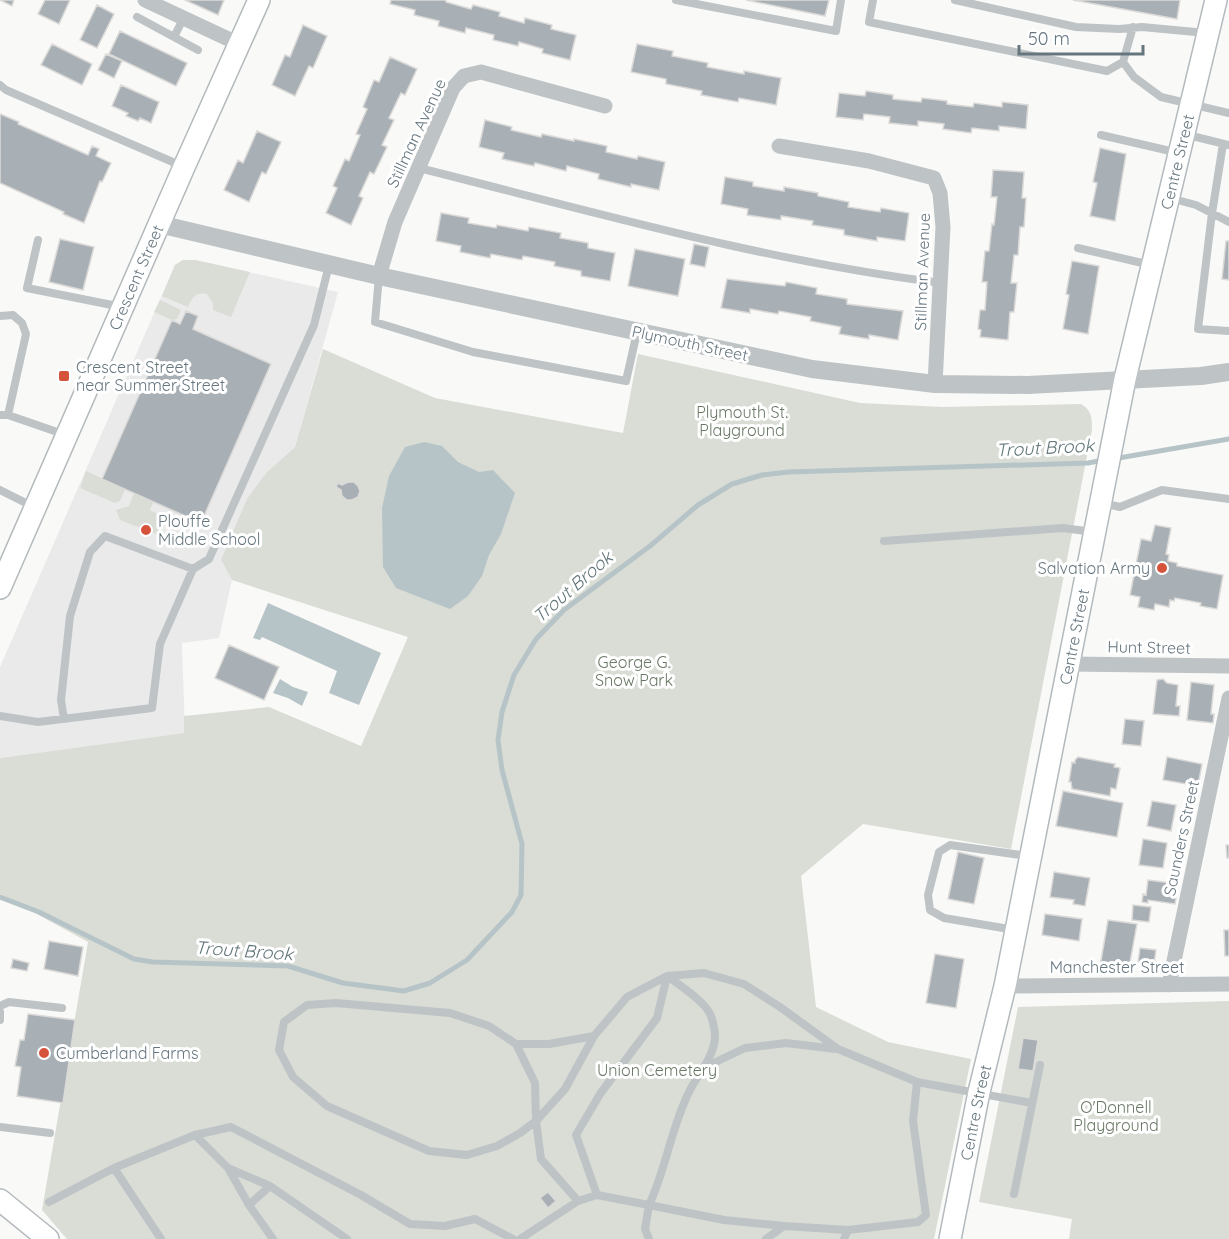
<svg xmlns="http://www.w3.org/2000/svg" width="1229" height="1239" font-family="Quicksand,sans-serif">
<rect width="100%" height="100%" fill="#f9f9f7"/>
<!-- built -->
<path fill="#eaeaea" d="M183,260H195L338,292L295,447L266,473L221,560L232,580L219,638L182,643L185,733L0,758V667L175,265Z"/>
<!-- green -->
<path fill="#d9ddd6" d="M183,260H195L250,272L231,317L213,310V303L207,294C195,292 192,298 188,307L162,296L175,265Z
M160,300L181,310L177,319L172,320L154,312Z
M323,349L435,398L623,433L638,354L860,403L943,407L1081,404C1092,410 1092,419 1092,430L1011,849L863,824L801,876L816,1007L888,1042L971,1059L934,1239H67L42,1210L88,942L0,894V758L184,733V716L269,707L361,746L408,637L232,580L221,560L247,499L266,473L295,447Z
M86,471L125,489L120,501L115,503L80,488Z
M134,493L153,502L150,510L166,518V521L159,535L120,520L116,510L129,506Z
M1229,1001V1239H1069L1072,1219L979,1202L1018,1007Z"/>
<!-- water -->
<path fill="#b7c4c7" d="M424,442L442,446L458,462L479,472L493,470L515,493L501,534L489,555L482,576L468,596L450,609L396,588L383,567L382,508L389,476L405,447Z
M268,603L381,653L359,705L329,693L337,671L262,637L260,640L253,638Z
M280,679L293,687L308,692L302,706L288,698L273,693Z"/>
<g fill="none" stroke-linecap="round" stroke-linejoin="round">
<!-- stream -->
<path stroke="#b7c4c7" stroke-width="5" d="M1113,459L1229,439
M0,897L39,912L134,959L153,962L288,966L343,983L404,991L430,983L467,960L512,912L521,895L522,844L502,770L498,740L502,712L514,675L536,639L564,610L650,546L698,505L732,484L762,475L788,472L1088,463L1104,460"/>
</g>
<!-- building -->
<path fill="#a8b0b5" stroke="#dbdad9" stroke-width="1.5" d="M0,0H14L12,6Z
M45,0H70L59,24L38,14Z
M185,0H224L218,15Z
M391,0H446V2L471,9L473,5L500,12L499,16L524,23L525,18L552,25L551,29L576,35L570,60L542,53L543,49L519,42L518,46L493,40L494,35L466,28L465,33L438,26L439,21L414,15L415,10L390,4Z
M746,0H829L825,16Z
M1073,0H1180L1177,19Z
M97,5L114,14L97,48L80,40Z
M303,25L327,36L313,68L309,66L295,96L272,85L285,55L290,57Z
M120,31L187,63L176,86L109,54Z
M52,44L92,64L82,85L41,65Z
M637,44L673,51L672,56L708,63L707,67L744,74V71L781,78L776,105L739,98L738,102L701,95L702,91L666,84V79L631,72Z
M106,54L122,61L114,78L98,70Z
M390,57L417,69L405,95L401,93L389,118L394,120L382,145L387,147L374,174L370,172L359,196L363,198L351,225L326,213L337,188L333,186L345,159L349,161L360,135L356,134L367,109L363,107L374,80L379,82Z
M121,85L159,102L151,123L140,118L138,121L126,116L128,113L112,106Z
M866,91L893,95V99L921,102L922,98L947,101V104L973,107L974,103L1002,107V102L1028,105L1026,129L999,126V131L972,128L971,133L943,129L944,124L918,121V126L889,123L890,117L864,114L863,120L836,117L839,93L865,96Z
M0,114L19,122L18,124L88,155L92,146L99,149L96,156L111,163L102,182L100,181L84,223L63,214L64,212L0,183Z
M485,120L512,127L511,130L541,137L542,134L574,141V139L607,146L606,152L637,159L638,156L665,162L659,190L631,184V187L598,179L599,174L567,166L566,171L535,163L534,166L502,159L504,153L479,147Z
M257,131L281,142L266,174L262,172L249,202L224,190L238,160L243,163Z
M1100,148L1126,154L1115,221L1090,216L1097,183L1093,182Z
M993,170L1024,172L1022,198H1026L1024,227H1020L1018,255H1014L1011,283H1017L1014,312H1010L1008,340L980,337L981,330L978,329L980,310H985L987,282H982L985,251H989L992,224L994,225L997,197H991Z
M725,177L753,182V186L784,191V187L818,193V196L849,202L848,207L880,212L881,208L909,213L905,241L877,237V241L844,235V230L812,225L813,221L781,216V220L747,215L748,209L721,204Z
M441,213L469,218L468,223L496,228L497,225L528,231L529,227L561,233L560,238L588,243V248L615,253L610,281L581,276V271L554,266L555,262L523,256L522,260L491,254L490,258L460,252L461,246L436,241Z
M60,239L94,247L83,290L49,282Z
M1226,241H1229V280L1222,279Z
M694,244L709,247L705,267L690,264Z
M635,249L685,259L678,296L628,286Z
M1072,261L1099,266L1088,334L1063,329L1069,295L1066,294Z
M727,279L785,286L786,282L817,288L816,294L847,299V304L903,311L898,340L869,335V339L839,334L841,327L810,321L811,317L779,311L778,314L750,309V313L721,308Z
M186,311L198,316L193,329L271,364L201,523L102,479L172,320L180,324Z
M186,311L198,316L193,329L271,364L201,523L102,479L172,320L180,324Z
M348,482H354L358,486L360,491L358,497L352,500H347L342,496L341,490L336,487L338,483L342,485Z
M1155,525L1171,528L1166,554L1169,555L1168,561L1177,563V566L1223,575L1217,609L1200,606L1201,603L1175,598L1174,601L1170,600L1169,607L1155,604L1154,610L1138,607L1140,597L1130,595L1141,539L1151,541Z
M229,645L279,667L264,700L215,678Z
M1163,679L1167,683L1178,685L1176,706H1180L1179,716L1153,714L1157,680Z
M1191,682L1214,685L1211,714H1214L1213,723L1187,720Z
M1125,719L1144,721L1141,746L1122,744Z
M1078,757L1115,764L1114,767L1120,768L1116,789L1111,788L1110,796L1072,789L1071,782H1069L1072,762L1075,763V760Z
M1167,757L1202,764L1198,786L1163,780Z
M1063,791L1123,803L1117,837L1056,826Z
M1152,801L1176,805L1171,831L1147,826Z
M1143,839L1167,843L1163,868L1139,865Z
M1226,845H1229V858H1227Z
M958,852L984,858L974,904L948,899Z
M1054,872L1090,878L1085,906L1073,904L1074,900L1050,897Z
M1148,880L1178,884L1175,904L1148,900V903L1142,902L1143,894L1146,895Z
M1133,905L1151,907L1149,922L1132,920Z
M1045,914L1082,919L1079,941L1042,935Z
M1108,920L1137,924L1129,968L1100,966Z
M1224,930H1229V956H1225Z
M49,941L83,947L78,976L44,969Z
M1140,948L1156,950L1154,964L1138,962Z
M935,954L964,959L956,1008L926,1003Z
M13,959L29,963L27,971L11,968Z
M28,1014L75,1020L63,1103L17,1096L21,1067L15,1066L20,1040H24Z
M1023,1038L1038,1040L1033,1071L1018,1069Z
M548,1192L556,1201L548,1208L540,1198Z"/>
<g fill="none" stroke-linecap="round" stroke-linejoin="round">
<!-- secondary casing -->
<g stroke="#b3b9bd" stroke-width="24">
<g id="secondary">
<path id="s1" d="M0,588L184,167L259,0"/>
<path d="M0,1200L48,1239"/>
<path id="s2" d="M950,1239L979,1092L1005,986L1125,379L1216,0"/>
</g>
</g>
<!-- service -->
<path stroke="#bec3c6" stroke-width="8" d="M676,0L836,31L841,0
M873,0L869,22L1107,71L1123,62L1133,27
M955,0L1076,27L1119,29L1142,27L1206,33
M137,17L198,50
M174,37L184,17
M1123,62L1134,77L1161,97L1229,113
M0,85L6,90L182,166
M1184,134L1229,145
M1101,135L1179,153
M1223,144L1212,213L1198,329L1229,331
M419,168C591,211 764,261 941,283
M1170,198L1196,205L1229,222
M38,240L27,288L122,307
M1078,248L1151,265
M379,276L375,322L473,352L626,381L637,332
M0,316L13,315L22,323L26,334L8,415
M0,415H8L66,435
M0,490L34,507
M1102,503L1120,507L1162,490L1229,499
M884,541L1063,528L1093,532
M0,716L38,722L152,708L160,644L193,569L209,559L314,325L329,265
M64,719L61,700L70,616L90,552L105,536L193,569
M1015,930L944,918L930,910L928,895L939,852L950,845L1028,856
M336,1003L450,1013L489,1026L516,1044L535,1083L536,1121L520,1133L497,1146L467,1155L429,1151L327,1106L293,1077L279,1050L284,1022L307,1005Z
M0,1006L9,1002L62,1008
M0,1012V1020
M516,1044H549L594,1036
M705,1067L745,1048L786,1043L836,1049
M0,1127L50,1133
M195,1135L228,1168
M114,1168L161,1239
M270,1186L249,1205L228,1168L270,1186L347,1239
M1014,1194L1040,1065
M597,1195L649,1205C666,1169 671,1128 689,1092C697,1075 713,1059 715,1038C715,1032 713,1022 711,1016C707,1003 678,984 667,976L704,973L744,984L780,1007L838,1049L917,1082
M49,1202L114,1168L195,1135L231,1127L361,1195L410,1224L445,1226L475,1219L513,1239
M249,1205L273,1239
M784,1226L848,1230
M520,1239L578,1201L597,1195L576,1135L600,1094L657,1018L667,976L627,997L594,1036L565,1089L536,1121L541,1159L578,1201
M649,1239L645,1229L649,1205L724,1220L784,1226L766,1239
M844,1239L848,1230L918,1222L926,1215L913,1121L917,1082L1032,1103"/>
<!-- minor -->
<path stroke="#bec3c6" stroke-width="15" d="M145,0L239,44
M779,146L869,161L934,178L940,193L943,227L935,384
M379,276L395,222L453,88L464,76L481,72L605,106
M1069,664L1229,666
M1169,985L1229,698
M1005,986L1229,984"/>
<!-- tertiary -->
<path stroke="#bec3c6" stroke-width="18" d="M159,224L379,276L812,369L935,384L1028,385L1201,376L1229,372"/>
<!-- secondary -->
<use href="#secondary" stroke="#fff" stroke-width="21"/>
</g>
<!-- markers -->
<g fill="#d5523b" stroke="#fff" stroke-width="2">
<rect x="58" y="370" width="12" height="12" rx="3"/>
<circle cx="146" cy="530" r="6"/>
<circle cx="1162" cy="568" r="6"/>
<circle cx="44" cy="1053" r="6"/>
</g>
<g text-anchor="middle" stroke-width="6" stroke-linejoin="round" paint-order="stroke">
<!-- street labels -->
<g font-size="16" fill="#66767f" stroke="#fff">
<text transform="translate(416 133) rotate(-65)" y="6">Stillman Avenue</text>
<text dy="6" stroke="none"><textPath href="#s2" startOffset="1101">Centre Street</textPath></text>
<text transform="translate(922 272) rotate(-88)" y="6">Stillman Avenue</text>
<text dy="6" stroke="none"><textPath href="#s1" startOffset="339">Crescent Street</textPath></text>
<text transform="translate(690 343) rotate(12)" y="6">Plymouth Street</text>
<text dy="6" stroke="none"><textPath href="#s2" startOffset="615">Centre Street</textPath></text>
<text transform="translate(1149 647) rotate(1)" y="6">Hunt Street</text>
<text transform="translate(1181 838) rotate(-78)" y="6">Saunders Street</text>
<text x="1117" y="973">Manchester Street</text>
<text dy="6" stroke="none"><textPath href="#s2" startOffset="129">Centre Street</textPath></text>
</g>
<!-- poi labels -->
<g font-size="16" fill="#66767f" stroke="#fff" text-anchor="start">
<text x="76" y="373">Crescent Street<tspan x="76" dy="18">near Summer Street</tspan></text>
<text x="158" y="527">Plouffe<tspan x="158" dy="18">Middle School</tspan></text>
<text x="1150" y="574" text-anchor="end">Salvation Army</text>
<text x="56" y="1059">Cumberland Farms</text>
</g>
<!-- park labels -->
<g font-size="16" fill="#697865" stroke="#fff">
<text x="742" y="418">Plymouth St.<tspan x="742" dy="18">Playground</tspan></text>
<text x="634" y="668">George G.<tspan x="634" dy="18">Snow Park</tspan></text>
<text x="657" y="1076">Union Cemetery</text>
<text x="1116" y="1113">O'Donnell<tspan x="1116" dy="18">Playground</tspan></text>
</g>
<!-- water labels -->
<g font-size="18" font-style="italic" fill="#617579" stroke="#fff">
<text transform="translate(1045 448) rotate(-3)" y="6">Trout Brook</text>
<text transform="translate(573 587) rotate(-41)" y="6">Trout Brook</text>
<text transform="translate(244 951) rotate(4)" y="6">Trout Brook</text>
</g>
</g>
<!-- scale -->
<path d="M1019 45v9h124v-9" fill="none" stroke="#66767f" stroke-width="3"/>
<text x="1028" y="45" font-size="18" fill="#66767f" stroke="#ffffff" stroke-width="4.5" paint-order="stroke">50 m</text>
</svg>
